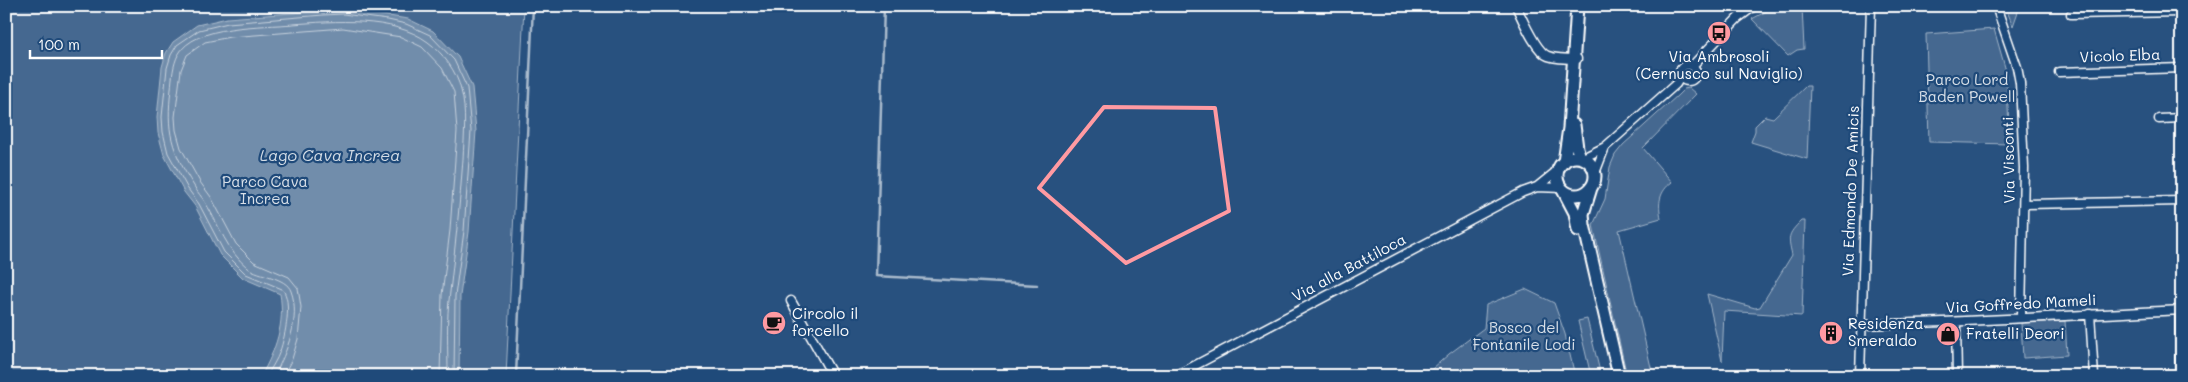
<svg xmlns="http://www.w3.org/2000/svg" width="2188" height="382" font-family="Mali,sans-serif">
<rect width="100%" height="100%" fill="#28517f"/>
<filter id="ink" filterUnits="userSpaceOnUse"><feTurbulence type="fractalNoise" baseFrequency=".02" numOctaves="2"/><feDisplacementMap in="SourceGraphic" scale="10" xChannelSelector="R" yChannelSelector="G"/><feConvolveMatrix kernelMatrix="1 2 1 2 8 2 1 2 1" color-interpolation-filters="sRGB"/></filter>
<g filter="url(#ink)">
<!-- green -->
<path fill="#446890" stroke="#a2b4c8" d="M6,6H524L506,376H6Z
M1776,6H1802L1804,49L1797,50L1788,56L1752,19Z
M2005,6H2020L2013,26Z
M1994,29L2006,71L2010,144L1929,142L1926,34Z
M1806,86H1810L1807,159L1751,142L1755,131V126L1765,116L1773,118Z
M1689,88L1696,94L1643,148L1672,182C1659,192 1658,203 1661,218L1619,230L1653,376H1627L1593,225L1605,199L1610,167L1615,155L1623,145L1678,95L1684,89Z
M1801,221H1805L1802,316L1724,311L1722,361L1707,294L1755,308L1760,307L1792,255C1788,237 1787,235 1801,221Z
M1525,289L1554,303L1565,334L1575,376H1424L1449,354L1484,328L1486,305Z
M1587,319L1601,376H1591L1578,321Z
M2065,321L2067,355L2023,358L2021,323Z"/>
<!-- water -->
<path fill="#718dab" stroke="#aabbcd" d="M343,9L408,19L433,31L458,57L472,87L476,131L469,232L460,296L459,376H261C276,349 285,324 280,294L243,278L220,255L195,206L184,192L164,155L158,133L157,117L162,67L166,53L173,42L197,25L227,18Z"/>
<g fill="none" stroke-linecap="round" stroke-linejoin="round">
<!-- shore -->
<path stroke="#c6d1dd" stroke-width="1" d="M267,376C271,368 277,360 280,351C285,337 293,300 282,289L246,274L224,252L199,204L188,189L168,153L163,132L162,117L167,68L171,55L177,45L199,30L228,23L323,15L343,14L388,20L406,24L430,35L454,60L467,88L471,131L464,231L455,296L454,376
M274,376C287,352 301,318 291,291C286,277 259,276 248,268C227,251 219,225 205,202C202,197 197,192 194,186C171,150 166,131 171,89C172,77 173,65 178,55C194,24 263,27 293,24C334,21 393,16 428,42C443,53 457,72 461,90C467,111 464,137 463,159C460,204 455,247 450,292C446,319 448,348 448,376
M283,376L292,359L298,339L301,307L298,288L289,277L254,262L236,244L211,197L200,182L181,148L176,130L175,117L181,70L187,55L205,42L230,37L343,28L401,37L422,47L442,68L454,92L457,131L450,230L442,295L440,376"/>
<!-- stream -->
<path stroke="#aabbcd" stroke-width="2.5" d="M884,6L876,276L1037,285
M516,376L533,6"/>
<!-- street casing -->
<g stroke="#fff" stroke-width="11">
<path id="street" d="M1516,6C1522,18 1536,52 1548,56C1557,59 1568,59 1577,59
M1996,6L2017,67L2020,83L2024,168L2021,317
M2071,14L2182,12
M1680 73a8 8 0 1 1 16 0a8 8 0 1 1-16 0Z
M1692,66L1738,18L1754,6
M2059,72L2182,68
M2159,119L2182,118
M1583,158L1605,147L1676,84L1681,76
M1595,173L1605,147
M1537,187L1562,188
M2024,204L2182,201
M791,301L833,376
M2090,314L2094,376
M1956,323L1957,376
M1861,325C1968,322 2075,315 2182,310
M1175,376L1523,192L1537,187L1558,170
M1860,376L1871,6
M2180,376V310"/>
</g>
<!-- secondary casing -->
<g stroke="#fff" stroke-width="15">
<path id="secondary" d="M1574,125L1577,148L1580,157
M1557 176a19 19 0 1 1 38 0a19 19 0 1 1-38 0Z
M1564,162L1569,128L1577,6
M1591,188L1583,214L1584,225L1619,376
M1563,190L1575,213L1578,230"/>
</g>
<!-- street -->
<use href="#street" stroke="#1f4a7a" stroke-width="8"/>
<!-- secondary -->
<use href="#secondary" stroke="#1f4a7a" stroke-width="11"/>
</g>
</g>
<!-- marked area -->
<path fill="none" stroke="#ff9aa2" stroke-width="4" stroke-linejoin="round" d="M1104,107L1215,108L1229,211L1126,263L1039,188Z"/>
<!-- icons -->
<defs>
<g id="bus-disc" transform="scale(1.25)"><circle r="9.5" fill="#ff9aa2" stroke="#1f4a7a"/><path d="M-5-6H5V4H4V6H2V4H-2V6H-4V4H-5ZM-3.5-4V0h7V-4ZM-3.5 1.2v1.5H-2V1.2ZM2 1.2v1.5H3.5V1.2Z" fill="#111"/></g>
<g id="cafe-disc" transform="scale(1.25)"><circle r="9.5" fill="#ff9aa2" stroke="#1f4a7a"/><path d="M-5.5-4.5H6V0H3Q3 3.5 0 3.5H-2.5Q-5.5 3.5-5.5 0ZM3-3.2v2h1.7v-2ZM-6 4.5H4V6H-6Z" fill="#111"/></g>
<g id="building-disc" transform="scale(1.25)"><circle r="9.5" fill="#ff9aa2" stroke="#1f4a7a"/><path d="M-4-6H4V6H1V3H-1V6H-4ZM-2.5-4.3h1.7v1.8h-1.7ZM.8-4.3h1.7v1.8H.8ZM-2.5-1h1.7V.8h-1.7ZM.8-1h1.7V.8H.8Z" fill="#111"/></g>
<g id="shop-disc" transform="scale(1.25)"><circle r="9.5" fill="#ff9aa2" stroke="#1f4a7a"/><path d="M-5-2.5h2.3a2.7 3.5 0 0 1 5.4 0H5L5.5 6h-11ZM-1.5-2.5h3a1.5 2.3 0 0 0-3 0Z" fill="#111"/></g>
</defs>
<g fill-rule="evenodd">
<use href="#bus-disc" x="1719" y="33"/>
<use href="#cafe-disc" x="774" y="323"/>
<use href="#building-disc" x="1831" y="333"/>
<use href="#shop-disc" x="1948" y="334"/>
</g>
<g text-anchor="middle" stroke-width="4.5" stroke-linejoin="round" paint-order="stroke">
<!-- street labels -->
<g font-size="15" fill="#fff" stroke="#1f4a7a">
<text transform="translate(2120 56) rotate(-2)" y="5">Vicolo Elba</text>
<text transform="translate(2009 160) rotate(-91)" y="5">Via Visconti</text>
<text transform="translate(1851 191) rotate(-88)" y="5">Via Edmondo De Amicis</text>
<text transform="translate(1349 268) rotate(-28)" y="5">Via alla Battiloca</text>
<text transform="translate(2021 304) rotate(-3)" y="5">Via Goffredo Mameli</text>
</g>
<!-- poi labels -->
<g font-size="15" fill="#fff" stroke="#1f4a7a" text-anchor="start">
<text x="1719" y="62" text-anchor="middle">Via Ambrosoli<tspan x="1719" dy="17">(Cernusco sul Naviglio)</tspan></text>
<text x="792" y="319">Circolo il<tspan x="792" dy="17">forcello</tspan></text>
<text x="1848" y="329">Residenza<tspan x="1848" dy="17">Smeraldo</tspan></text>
<text x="1966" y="339">Fratelli Deori</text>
</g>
<!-- park labels -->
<g font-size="15" fill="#dae1e9" stroke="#1f4a7a">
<text x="1967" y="85">Parco Lord<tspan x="1967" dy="17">Baden Powell</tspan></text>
<text x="265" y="187">Parco Cava<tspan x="265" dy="17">Increa</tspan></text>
<text x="1524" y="333">Bosco del<tspan x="1524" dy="17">Fontanile Lodi</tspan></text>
</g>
<!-- water labels -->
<g font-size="16" font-style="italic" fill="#d4dde6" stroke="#1f4a7a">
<text x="330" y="161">Lago Cava Increa</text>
</g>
</g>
<!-- margin -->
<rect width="2188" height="382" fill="none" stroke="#1f4a7a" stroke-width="25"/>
<rect x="12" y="12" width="2163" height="357" fill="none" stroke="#fff" stroke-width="2" filter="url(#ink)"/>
<!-- scale -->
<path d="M30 50v8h132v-8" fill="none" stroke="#ffffff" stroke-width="2.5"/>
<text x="38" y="50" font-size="15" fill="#ffffff" stroke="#1f4a7a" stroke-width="4" paint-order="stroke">100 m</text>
</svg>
